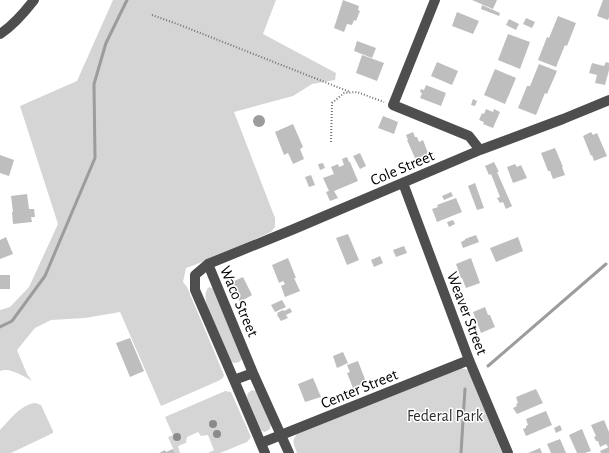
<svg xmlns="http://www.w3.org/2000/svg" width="609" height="453" font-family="'Alegreya Sans',sans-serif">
<rect width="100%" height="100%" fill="#fff"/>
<!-- green -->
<path fill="#d5d5d5" d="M113,0H276L263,34L336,73L335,80L312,84L293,96L234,112L275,218V227L271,232L205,261L186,268L183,282L187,287L224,375L223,378L218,381L161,406L120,312L85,318L51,320L35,328L17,350L27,374L32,381C23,376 10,367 0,371V310L10,307L29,287L58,224L20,106L77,81Z
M209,287L212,288L215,290L243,358L239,362L234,363L231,362L208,309C206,301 203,293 209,287Z
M459,368L466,369L470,372L502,453H297C294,445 291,441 297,434Z
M252,390L256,391L271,424L270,429L265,432L262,431L260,430L247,397L248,393Z
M225,391L231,392L251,437L247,442L220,453H208L214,450L208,435L201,436L198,432L187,437L186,443L178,446L180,453H175L168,437L173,435L165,417Z
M35,403L41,405L53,431V433L11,453H0V430C10,420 20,405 35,403Z"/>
<!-- water -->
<path fill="#9c9c9c" d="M253 121a6 6 0 1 1 12 0a6 6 0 1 1-12 0Z"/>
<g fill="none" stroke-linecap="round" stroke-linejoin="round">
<!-- stream -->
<path stroke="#9c9c9c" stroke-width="3" d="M0,327L12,321L45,276L95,158L94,84L106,43L127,0
M488,366L606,264
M461,453L465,389"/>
</g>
<!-- building -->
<path fill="#bebebe" d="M343,0L359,6L358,10L360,11L356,21L354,20L352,25L347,24L344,32L334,28Z
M472,0H497L493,9Z
M603,0H609V17L608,20L597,16Z
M482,5L500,13L499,16L481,9Z
M457,12L479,21L473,34L452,26Z
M558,16L576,23L567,46L565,45L556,67L538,60L547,37L549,38Z
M526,18L535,22L532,28L523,24Z
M509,19L519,24L516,30L506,25Z
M508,34L530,42L520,69L498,60Z
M357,41L376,48L372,58L354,51Z
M362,55L384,63L377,81L356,73Z
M437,62L458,71L452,85L431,76Z
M606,62L609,63V70L605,85L595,83L597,75L589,73L592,63L604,66Z
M539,64L557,71L547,94L545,93L536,115L518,108L527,86H530Z
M495,69L516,78L505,104L484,95Z
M426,85L446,93L441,106L420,98L422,93L420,92L421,89L424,90Z
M473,99L477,101L475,106L471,105Z
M486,109L493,112L494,109L500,112L493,128L483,124L484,122L479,120L482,113L484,114Z
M383,116L398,122L394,134L378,128Z
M293,124L303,147L300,149L304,159L293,164L288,153L284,155L275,132Z
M413,132L415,137H417L419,142L423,140L428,153L424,155V156L415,158L407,140H408L406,135Z
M591,132L593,135L597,133L607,156L594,161L592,155L591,156L583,136Z
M555,148L563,167H562L565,175L553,179L550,171H548L541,153Z
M360,153L366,166L360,169L353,156Z
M0,155L14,160L9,176L0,173Z
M347,157L349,162H350L358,181L334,191L338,198L330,201L326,192L329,191L323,178L334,174L331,167L338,164L339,167L344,165L342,159Z
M494,162L499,172H497L512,206L506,209L503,202L500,203L497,198L500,197L491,174L489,175L485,166Z
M323,163L325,168L320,170L318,164Z
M515,164L517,167L521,165L527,178L513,183L507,167Z
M311,175L315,185L309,187L305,177Z
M475,183L484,208L477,210L468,186Z
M451,192L453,196L444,200L442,196Z
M27,194L29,209H34L35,217H31L32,222L13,224L12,212H13L11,196Z
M456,198L462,212L437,222L432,209L438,207L437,205Z
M453,220L455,224L449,227L447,222Z
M348,234L359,260L347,265L336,238Z
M476,235L479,242L463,248L461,242L465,240V239Z
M6,237L13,254L0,259V240Z
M518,237L523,251L496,262L490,248Z
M404,246L407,253L396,257L393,250Z
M380,256L383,263L374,267L371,260Z
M288,258L296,278H294L300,291L285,297L281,286L285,284L283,281L279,283L272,265Z
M471,258L480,283L466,288L462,278H461L456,264Z
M0,275H10V289H0Z
M243,277L252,295L240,302L230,283Z
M282,300L286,307L275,312L271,305Z
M485,307L488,315H490L495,327L481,333L473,312Z
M290,308L292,312L286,315L288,318L281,321L277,315H278L277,313L283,310L284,311Z
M130,338L144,371L130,377L116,343Z
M343,352L348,363L337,368L333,356Z
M358,361L366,382L353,388L347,373L350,372L347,365Z
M313,378L321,397L305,402L298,384Z
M536,389L543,403L517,414L513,408L517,406L516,404L518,403L516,397Z
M546,411L552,425L526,436L523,429L526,428V426L528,425L526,419Z
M604,420L609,432V447H608L606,444L600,447L598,441H596L594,437L596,436L591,425Z
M560,425L562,430L556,433L554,428Z
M582,429L591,451L585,453H577L569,435Z
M560,439L566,453H551L547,444Z
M609,447V453H601L600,451Z
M540,448L542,453H528Z
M173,449L175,453H159L165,450L166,452Z"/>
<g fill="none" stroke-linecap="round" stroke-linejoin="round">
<!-- path -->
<path stroke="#707070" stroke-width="2" stroke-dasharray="1 2" stroke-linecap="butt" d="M152,15L180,25L350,92
M331,142L332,103L344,93L357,92L384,102"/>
<!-- minor -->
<path stroke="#4e4e4e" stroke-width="10" d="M435,0L393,105L469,136L480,150
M0,34C14,25 24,13 34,0
M403,183L469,360L508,453
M208,264L253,373L289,453
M234,380L253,373
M261,443L469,360
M265,453L234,380L195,290V275L208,264L294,229L480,150L563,119L609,100"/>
</g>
<!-- trees -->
<g fill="#8b8b8b">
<circle cx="213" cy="424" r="4"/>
<circle cx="217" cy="434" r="4"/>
<circle cx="177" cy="437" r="4"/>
</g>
<g text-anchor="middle" stroke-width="3" stroke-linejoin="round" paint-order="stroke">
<!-- street labels -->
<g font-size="16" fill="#000" stroke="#fff">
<text transform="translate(402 167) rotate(-23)" y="6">Cole Street</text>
<text transform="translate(240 301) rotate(67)" y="6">Waco Street</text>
<text transform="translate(468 313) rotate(69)" y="6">Weaver Street</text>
<text transform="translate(359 388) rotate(-22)" y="6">Center Street</text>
</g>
<!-- park labels -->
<g font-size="16" fill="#2c2c2c" stroke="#fff">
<text x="445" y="421">Federal Park</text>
</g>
</g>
</svg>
